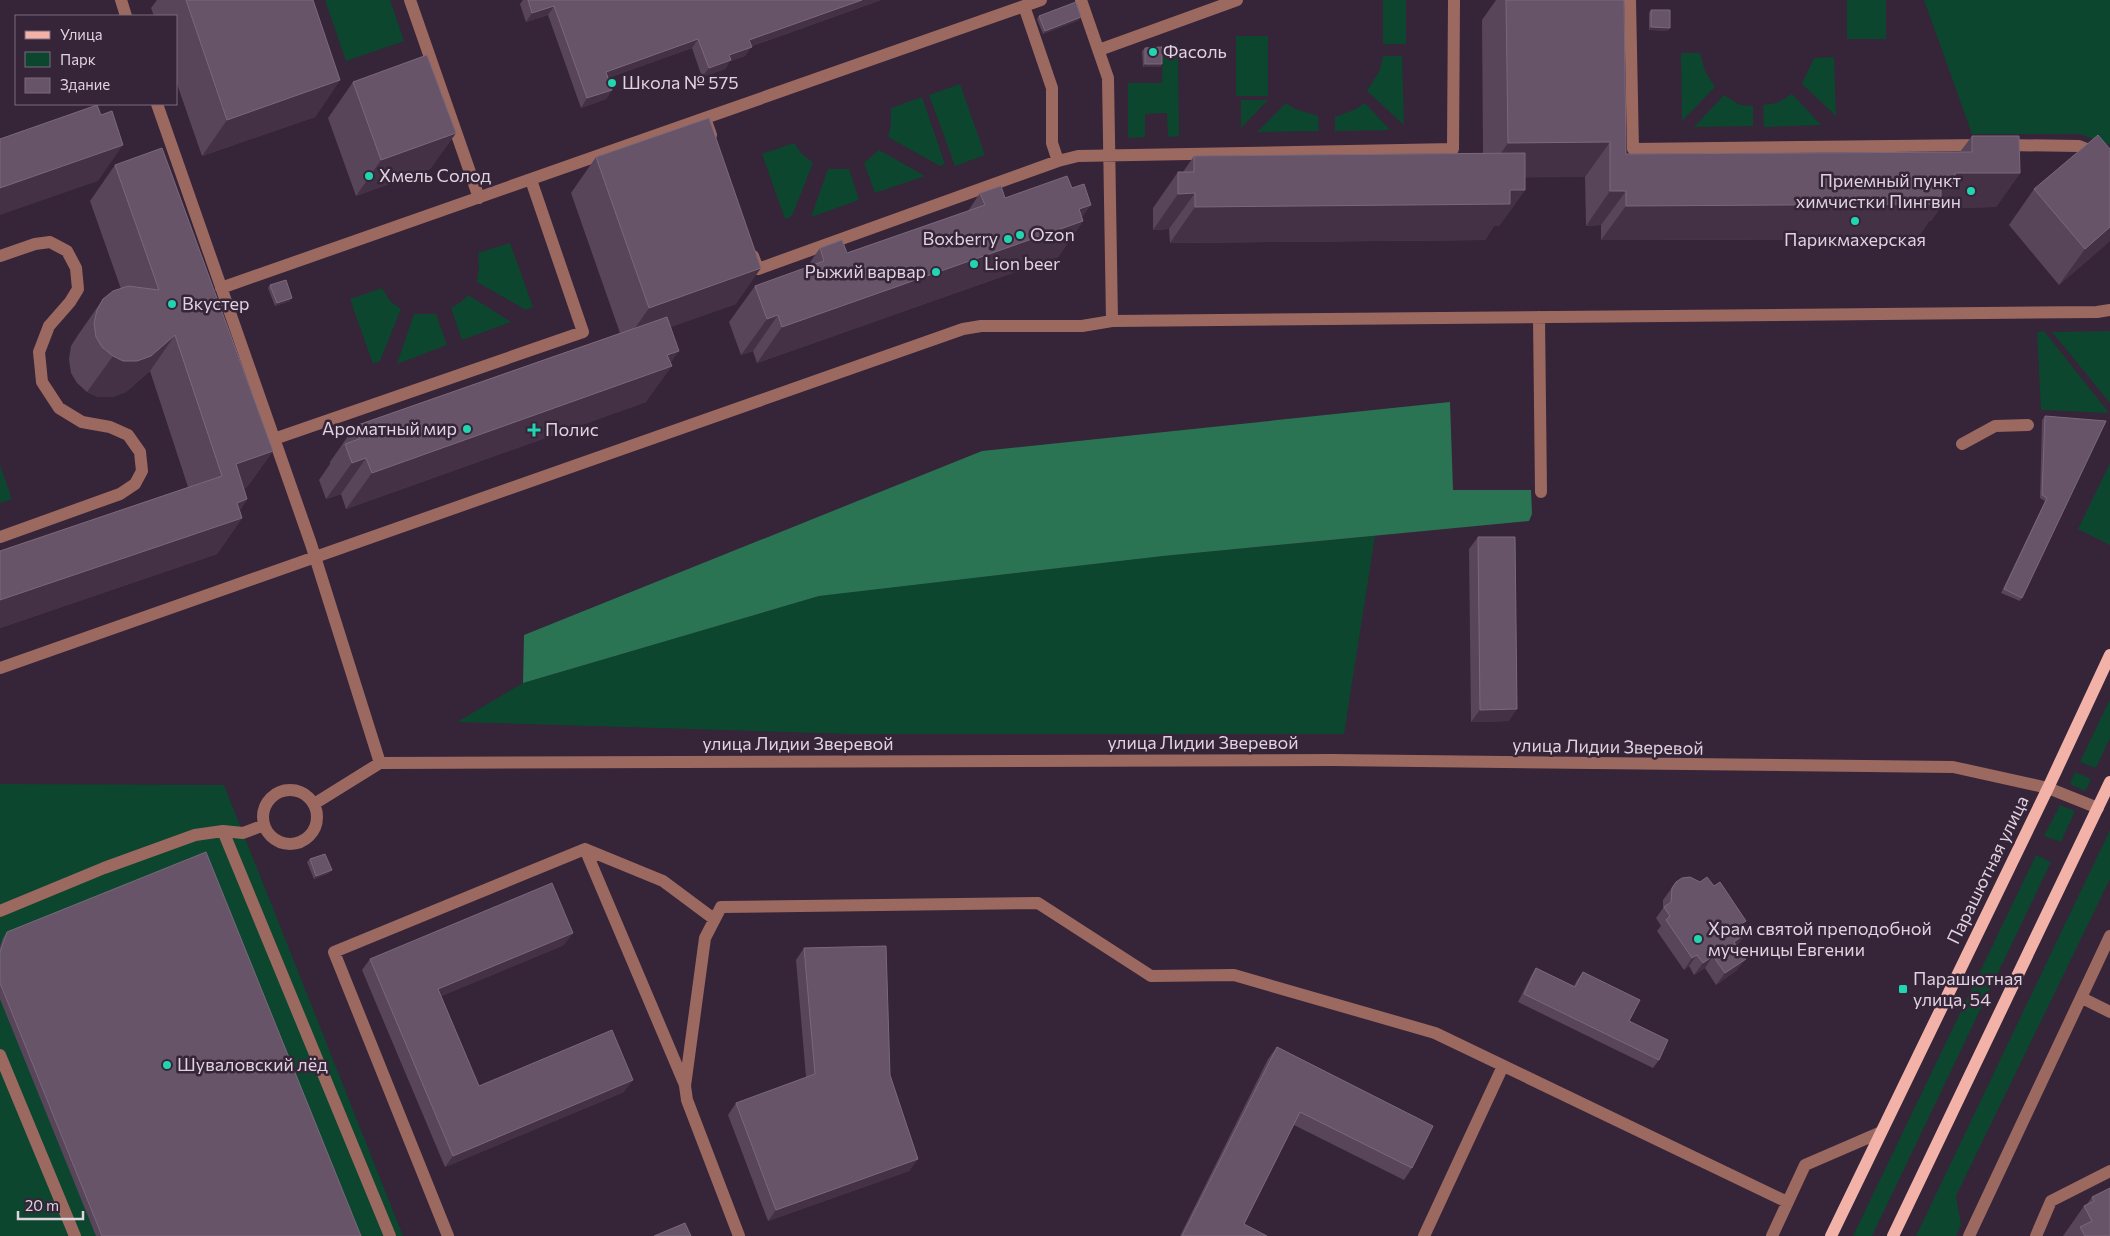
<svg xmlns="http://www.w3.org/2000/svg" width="2110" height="1236" font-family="Commissioner,sans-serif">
<rect width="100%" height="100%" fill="#362438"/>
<!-- green -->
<path fill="#0d462e" d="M325,0H390L404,41L346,61Z
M1383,0H1406V44H1383Z
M1847,0H1886V39H1847Z
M1924,0H2110V145L2080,134H1972Z
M1236,36H1268V96H1236Z
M1178,43L1179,136L1168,137L1167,113L1145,114V137L1128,138V83H1162L1163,50Z
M1681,53H1700L1705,71L1715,87L1682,121Z
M1383,56H1402L1404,125L1367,91L1380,70Z
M1834,57L1836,116L1802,84L1814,58Z
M960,84L985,155L955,166L929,95Z
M1792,94L1821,125L1764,127L1763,105L1777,103Z
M1724,95L1740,105L1753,106V126L1694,127Z
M922,97L945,164L940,166L888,137L891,124V108Z
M1241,100H1268L1241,128Z
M1286,103L1295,109L1318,116L1319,131L1257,132Z
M1365,103L1390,130L1335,131V117L1356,109Z
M794,143L802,154L813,163L792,216L785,219L762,154Z
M879,150L925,176L875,193L864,163Z
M828,169H849L859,200L811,217Z
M510,243L533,307L526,310L477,282L479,267L478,253Z
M382,288L390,301L401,309L380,361L373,364L350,299Z
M468,295L511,322L462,340L451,308L461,302Z
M414,314H436L447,345L397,364Z
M2044,331L2109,413L2041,410L2037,332Z
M2110,331V403L2052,332Z
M2110,463V545L2078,529Z
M0,465L12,499L0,503Z
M1375,536L1344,734H853L457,722L523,683L819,596L1163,556Z
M2110,699V738L2096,768L2080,762Z
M2075,772L2091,779L2085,791L2070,784Z
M0,784L224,785L403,1236H0Z
M2060,805L2075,811L2061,842L2044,836Z
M2110,830V879L1956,1196L1961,1225L1956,1236H1916Z
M2036,855L2051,862L1872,1236H1853Z"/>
<!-- forest -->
<path fill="#2a7453" d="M1450,402L1453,490H1531L1532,514L1529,521L1163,556L819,596L523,683L524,635L982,451Z"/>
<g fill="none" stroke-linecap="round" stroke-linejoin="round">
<!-- minor -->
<path stroke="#9c6961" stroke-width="12" d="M121,0L126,16
M410,0L479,198
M1081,0L1108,78L1112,321
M1630,0L1633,149L1982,145
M1024,6L1052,88V143L1058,161
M1099,50L1237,0
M157,104L311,544L380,763
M705,118L1041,0
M2004,145L2079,146L2110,158
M0,256L35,244L50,242L67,251L76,268L78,289L70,302L49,326L39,352L42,382L59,408L82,422L110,427L128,435L140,452L142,471L135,484L120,494L0,537
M753,256L758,269L1058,161L1078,156L1453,149L1454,0
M221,288L705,118L711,135
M1539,317L1541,492
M274,439L583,332L531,180
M1962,444L1995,426L2028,425
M0,668L963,329L981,326H1082L1112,321L2097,312L2110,310
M263 817a27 27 0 1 1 54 0a27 27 0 1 1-54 0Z
M314,804L380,763L1332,760L1953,767L2048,788L2098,808
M264,825L243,833L223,831L390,1236
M0,911L104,868L195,835L223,831
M2082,998L2110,1012
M0,1055L75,1236
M685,1085L585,849L663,881L714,919
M448,1236L334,952L585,849
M739,1236L687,1100L685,1086L705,938L721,907L1038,903L1151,976L1234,975L1435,1033L1787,1202
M1424,1236L1503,1066
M1772,1236L1805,1165L1879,1133
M1969,1236L2110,936
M2036,1236L2051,1201L2110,1171"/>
<!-- major -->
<path stroke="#f3b2a8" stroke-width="12" d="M1831,1236L2048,788L2110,655
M1893,1236L2110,782"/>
</g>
<!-- wall -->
<path fill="#58455a" d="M157,0H313L340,80L315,117L202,156L176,81V16H154L151,8Z
M523,0H881L752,46L745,56L730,61L725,69L702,77L692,48L608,78L612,90L606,99L581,108L548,15L526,22L520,4Z
M1496,0H1624L1626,154L1960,152L1972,136L2020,173L1996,207L1940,208L1931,221H1929L1917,239L1601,240V225L1586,226L1585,177H1525V190L1499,226H1494L1485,240L1170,243L1169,229L1153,230V208L1178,172H1183L1194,156L1483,153L1482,20Z
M1651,10L1668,31L1649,30V13Z
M1039,16L1079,20L1043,34L1037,19Z
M1145,48L1162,64L1160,67H1143L1142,51Z
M353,82L456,133L430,169L356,196L328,118Z
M2110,149V241L2059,285L2009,225L2034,189Z
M596,157L736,304L670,327V362L646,402L346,509L341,494L326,499L319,480L330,464V462L355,426L620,333L571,193Z
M115,165L273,451L247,487L244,488L247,499L240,510L242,518L217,554L0,628V551L188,487L150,371L126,392L112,397H98L87,392L77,383L71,373L69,359L71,346L78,335L103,299L121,289L90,201Z
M980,193L1005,198L1082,218L1083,221L1058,257L757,363L753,351L741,355L729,322L755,286L806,268L820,248L847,253L968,211Z
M270,285L290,301L275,306L268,288Z
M2045,416L2106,421L2020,601L2001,593L2045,501L2040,498L2042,420Z
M1478,537L1509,721L1471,722L1469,549Z
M310,859L329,873L314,879L307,862Z
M1676,882L1741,927L1746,933L1737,946V970L1716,985L1705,968L1694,975L1689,966L1684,970L1657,931L1661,926L1656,918L1663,908V900Z
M7,932L361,1236H96L0,999V947L3,938Z
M564,945L441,996L479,1086L624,1092L445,1167L362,970L370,959Z
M804,948L918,1159L909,1171L768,1221L728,1115L736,1103L806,1077L796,960Z
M1536,968L1574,986L1577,980L1583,972L1629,1021L1659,1060L1653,1068L1518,1002L1531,976Z
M1277,1047L1412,1168L1404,1180L1294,1125L1244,1224L1267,1236H1180L1268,1059Z
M2092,1197L2110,1236H2063L2084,1206L2087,1204Z"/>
<!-- shaded-wall -->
<path fill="#443146" d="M862,0H881L743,49L749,40Z
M554,6L548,15L526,22L532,13Z
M1081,17L1079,20L1043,34L1045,31Z
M1651,27L1670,28L1668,31L1649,30Z
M698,39L692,48L600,81L606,72Z
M752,47L745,56L730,61L725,69L702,77L709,68L729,55Z
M1145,64H1162L1160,67H1143Z
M340,80L315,117L202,156L227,120Z
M612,90L606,99L581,108L587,98Z
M456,133L430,169L356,196L381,160Z
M1610,142L1585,177L1484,178L1508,143Z
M123,145L98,181L0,215V188Z
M1955,173H2020L1996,207L1940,208L1931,221H1929L1917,239L1601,240L1626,206Z
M1510,190H1525L1499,226H1494L1485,240L1170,243L1195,207Z
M1610,191H1626L1601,225L1586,226Z
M1195,193L1169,229L1153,230L1178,194Z
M1091,205L1078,223L1083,221L1058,257L757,363L782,327Z
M2110,227V241L2059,285L2085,249Z
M761,268L736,304L624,344L649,308Z
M292,298L290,301L275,306L277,303Z
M778,315L753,351L741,355L767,319Z
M175,335L150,371L126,392L112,397H98L87,392L113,356Z
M679,351L667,368L672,366L646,402L346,509L372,473Z
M273,451L247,487L211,500L236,464Z
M366,458L341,494L326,499L352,463Z
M247,499L232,521L242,518L217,554L0,628V600Z
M1517,709L1509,721L1471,722L1480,710Z
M332,870L329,873L314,879L316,876Z
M573,933L564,945L430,1001L438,989Z
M1746,933L1738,945L1726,954L1734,942Z
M1697,955L1689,966L1684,970L1692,958Z
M1713,956L1705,968L1694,975L1703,963Z
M1746,959L1737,970L1716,985L1725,973Z
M633,1080L624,1092L445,1167L453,1156Z
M918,1159L909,1171L768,1221L776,1210Z"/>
<!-- building -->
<path fill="#675468" stroke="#7a687b" d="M186,0H313L340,80L227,120Z
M528,0H862L749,40L752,47L729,55L731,60L709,68L698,39L606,72L612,90L587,98L554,6L532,13Z
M1506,0H1624L1626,154L1972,152V136H2019L2020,173H1955V187H1941V204L1626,206V191H1610V142L1508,143Z
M1076,2L1081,17L1045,31L1039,16Z
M1651,10H1670V28L1651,27Z
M1162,47V64H1145V48Z
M427,55L456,133L381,160L353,82Z
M97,105L101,115L112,111L123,145L0,188V139Z
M709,118L761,268L649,308L596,157Z
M2098,135L2110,149V227L2085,249L2034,189Z
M162,148L273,451L236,464L247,499L237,503L242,518L0,600V551L222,476L175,335L151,356L137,361H123L113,356L102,347L96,337L94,323L97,310L103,299L113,291L128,286L159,290L115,165Z
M1525,153V190H1510V204L1195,207V193L1178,194V172H1194V156Z
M1067,176L1072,188L1084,184L1091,205L1079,209L1083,221L782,327L778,315L767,319L755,286L824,261L820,248L842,240L847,253L985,205L980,193L1001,186L1005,198Z
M286,280L292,298L277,303L270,285Z
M667,317L679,351L667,355L672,366L372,473L366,458L352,463L345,444L359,439L355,426Z
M2045,416L2106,421L2022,598L2004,589L2047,498L2042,495Z
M1478,537H1515L1517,709L1480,710Z
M206,852L361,1236H102L0,983V952L7,932Z
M325,854L332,870L316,876L310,859Z
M1690,877L1700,882L1707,877L1714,886L1720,882L1746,921L1740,925L1746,933L1734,942L1746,959L1725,973L1713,956L1703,963L1697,955L1692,958L1666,920L1670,916L1664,907L1671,902L1672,888L1676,882L1682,878Z
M552,883L573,933L438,989L479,1086L612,1030L633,1080L453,1156L370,959Z
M886,946L890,1075L918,1159L776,1210L736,1103L815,1074L804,948Z
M1536,968L1575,987L1583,972L1640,1000L1629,1021L1668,1040L1659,1060L1524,994Z
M1277,1047L1433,1126L1412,1168L1300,1112L1244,1224L1267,1236H1182Z
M2110,1188V1236H2085L2080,1227L2092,1221L2084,1206L2094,1201L2092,1197Z
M685,1223L691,1236H654Z"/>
<!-- markers -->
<g fill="#21d5b0" stroke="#362438" stroke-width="2">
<circle cx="1153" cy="52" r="5"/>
<circle cx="612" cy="83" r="5"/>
<circle cx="369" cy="176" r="5"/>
<circle cx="1971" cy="191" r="5"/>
<circle cx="1855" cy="221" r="5"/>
<circle cx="1020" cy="235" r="5"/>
<circle cx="1008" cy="239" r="5"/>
<circle cx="974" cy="264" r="5"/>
<circle cx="936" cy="272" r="5"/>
<circle cx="172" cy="304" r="5"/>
<circle cx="467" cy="429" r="5"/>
<path d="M531.5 422.5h5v5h5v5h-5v5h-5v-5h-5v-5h5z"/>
<circle cx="1698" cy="939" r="5"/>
<rect x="1898" y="984" width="10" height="10" rx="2.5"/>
<circle cx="167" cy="1065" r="5"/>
</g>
<g text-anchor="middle" stroke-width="5" stroke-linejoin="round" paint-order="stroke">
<!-- poi labels -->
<g font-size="18" fill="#dfd3e0" stroke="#362438" text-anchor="start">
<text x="1163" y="58">Фасоль</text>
<text x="622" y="89">Школа № 575</text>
<text x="379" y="182">Хмель Солод</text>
<text x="1961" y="187" text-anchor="end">Приемный пункт<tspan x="1961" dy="21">химчистки Пингвин</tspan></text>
<text x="1030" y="241">Ozon</text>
<text x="998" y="245" text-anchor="end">Boxberry</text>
<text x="1855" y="246" text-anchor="middle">Парикмахерская</text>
<text x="984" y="270">Lion beer</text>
<text x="926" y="278" text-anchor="end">Рыжий варвар</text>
<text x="182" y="310">Вкустер</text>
<text x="457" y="435" text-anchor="end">Ароматный мир</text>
<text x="545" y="436">Полис</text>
<text x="1708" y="935">Храм святой преподобной<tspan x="1708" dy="21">мученицы Евгении</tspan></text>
<text x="1913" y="985">Парашютная<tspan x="1913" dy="21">улица, 54</tspan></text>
<text x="177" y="1071">Шуваловский лёд</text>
</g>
<!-- street labels -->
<g font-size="18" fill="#dfd3e0" stroke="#362438">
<text x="1203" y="749">улица Лидии Зверевой</text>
<text x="798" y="750">улица Лидии Зверевой</text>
<text transform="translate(1608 747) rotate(1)" y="6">улица Лидии Зверевой</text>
<text transform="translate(1988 870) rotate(-64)" y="6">Парашютная улица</text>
</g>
</g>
<!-- legend -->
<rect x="15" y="15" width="162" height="90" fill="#362438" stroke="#7a6a7b"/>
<rect x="25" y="31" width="25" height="8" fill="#f3b2a8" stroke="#7a6a7b"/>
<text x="60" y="40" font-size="15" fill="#dfd3e0">Улица</text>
<rect x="25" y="52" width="25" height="15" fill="#0d462e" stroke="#7a6a7b"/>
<text x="60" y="65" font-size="15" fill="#dfd3e0">Парк</text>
<rect x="25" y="78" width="25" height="15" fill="#675468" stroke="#7a6a7b"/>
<text x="60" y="90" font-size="15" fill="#dfd3e0">Здание</text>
<!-- scale -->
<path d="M18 1211v8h65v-8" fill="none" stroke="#dfd3e0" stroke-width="2.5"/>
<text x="25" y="1211" font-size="15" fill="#dfd3e0" stroke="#362438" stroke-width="4" paint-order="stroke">20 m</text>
</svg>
